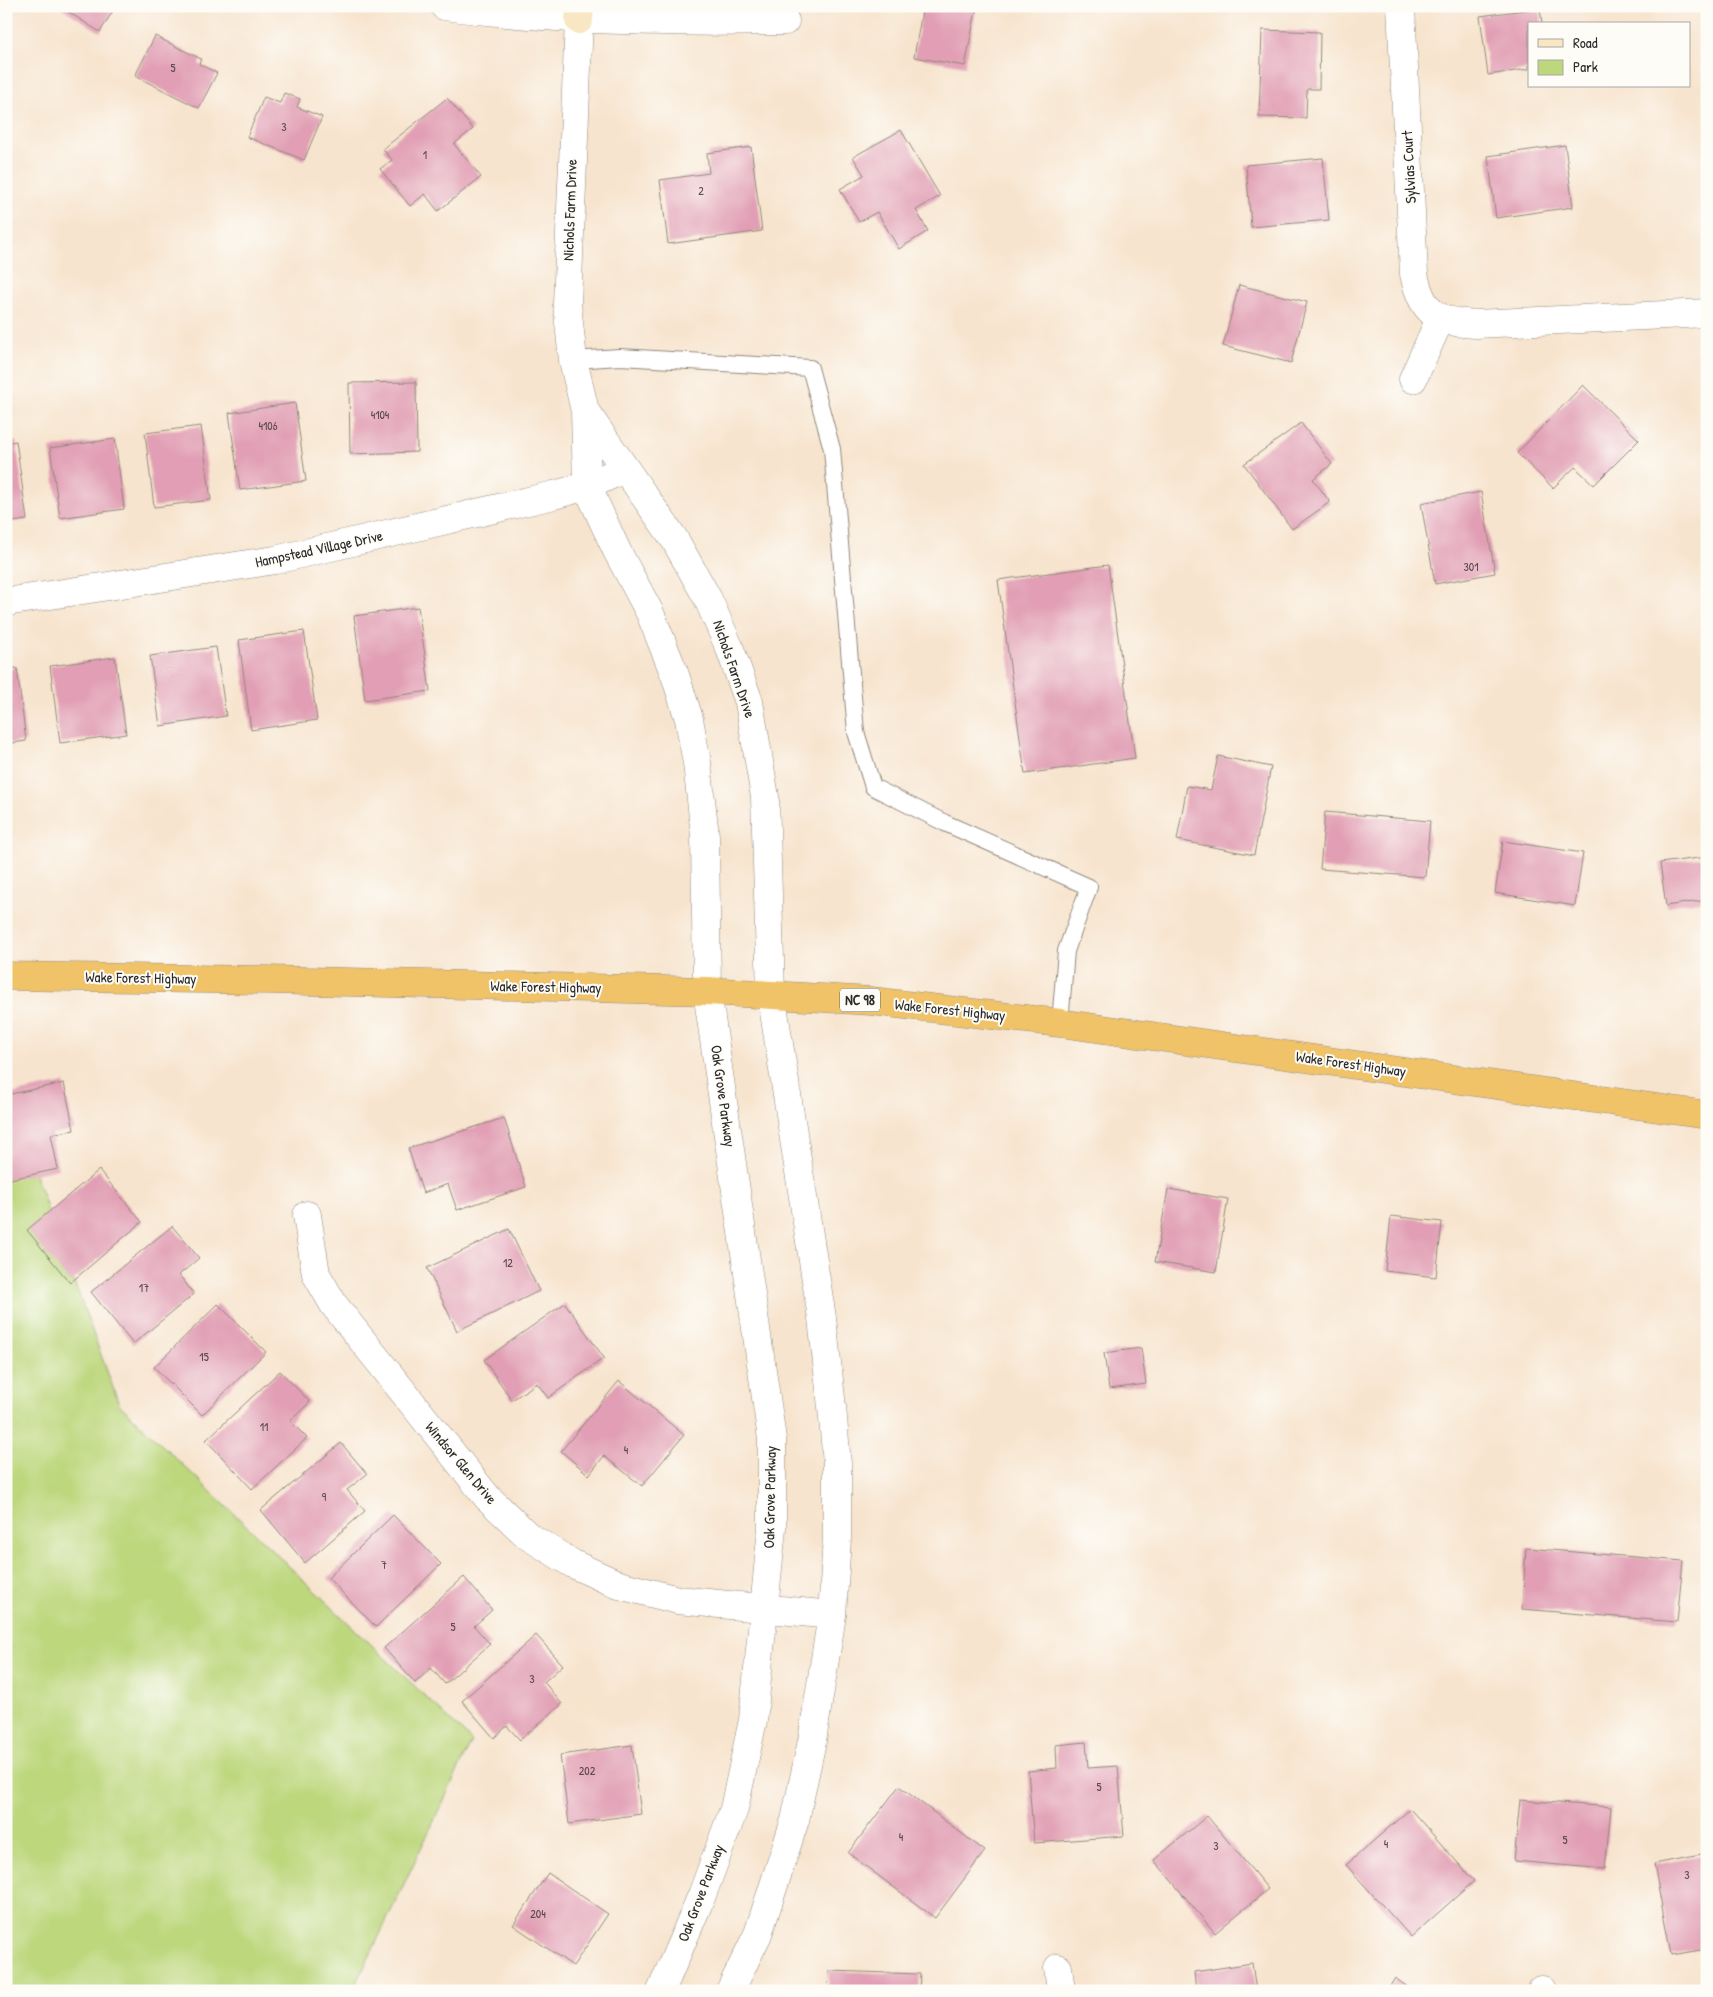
<svg xmlns="http://www.w3.org/2000/svg" width="1713" height="1997" font-family="'Patrick Hand',sans-serif">
<rect width="100%" height="100%" fill="#fdfcf7"/>
<filter id="ink" filterUnits="userSpaceOnUse"><feTurbulence type="fractalNoise" baseFrequency=".02" numOctaves="2"/><feDisplacementMap in="SourceGraphic" scale="10" xChannelSelector="R" yChannelSelector="G"/><feConvolveMatrix kernelMatrix="1 2 1 2 8 2 1 2 1" color-interpolation-filters="sRGB"/></filter>
<filter id="wash" filterUnits="userSpaceOnUse"><feTurbulence type="fractalNoise" baseFrequency=".0096" numOctaves="4" result="noise"/><feDisplacementMap in="SourceGraphic" scale="20" xChannelSelector="R" yChannelSelector="G"/><feGaussianBlur stdDeviation="1.12" result="paint"/><feColorMatrix in="noise" values="0 0 0 0 0 0 0 0 0 0 0 0 0 0 0 0 0 1.4 0 .05"/><feComposite in="paint" operator="in"/></filter>
<g filter="url(#wash)">
<rect width="100%" height="100%" fill="#f7e4ce"/>
<!-- green -->
<path fill="#bcd77c" stroke="#748154" d="M6,1096L119,1404L472,1741L353,1991H6Z"/>
<g id="blocks">
<!-- building -->
<path fill="#e19eb4" d="M59,6H116L100,32Z
M923,6H977L965,66L914,57Z
M1540,8L1542,24H1529V69L1488,75L1480,16Z
M1262,30L1320,32L1319,89H1307L1306,118L1259,117Z
M155,36L201,59L199,64L217,73L199,108L135,76Z
M284,93L300,99L297,107L322,117L304,160L247,137L264,97L280,103Z
M447,98L473,129L454,144L481,177L438,211L425,194L410,206L380,169L392,160L383,149Z
M901,130L940,196L916,210L928,231L899,249L877,212L859,222L840,189L864,175L853,157Z
M1565,145L1573,207L1496,218L1488,156Z
M751,147L762,231L668,244L660,180L709,173L707,153Z
M1323,158L1329,220L1251,227L1246,165Z
M1239,285L1307,302L1291,363L1223,346Z
M416,382L417,452L350,454L349,383Z
M1583,385L1639,440L1594,485L1575,467L1553,488L1517,453Z
M295,403L306,481L240,490L229,413Z
M1301,423L1332,464L1313,479L1330,502L1292,529L1244,464Z
M201,426L211,500L154,507L145,433Z
M115,439L124,509L60,518L50,448Z
M16,441L27,520L6,523V443Z
M1481,492L1495,573L1435,584L1421,503Z
M1108,565L1135,758L1025,774L998,580Z
M418,607L430,691L365,700L354,616Z
M304,631L317,720L251,730L239,640Z
M216,647L226,716L160,726L150,656Z
M115,657L126,734L60,743L50,666Z
M17,668L26,741L6,744V669Z
M1218,756L1271,767L1254,855L1177,840L1187,786L1211,790Z
M1325,812L1430,821L1425,877L1320,869Z
M1503,841L1583,853L1575,906L1495,893Z
M1707,857V900L1666,906L1660,863Z
M64,1083L74,1130L51,1134L58,1169L6,1180V1095Z
M504,1118L526,1187L457,1210L448,1184L423,1193L408,1148Z
M99,1170L142,1222L70,1283L27,1230Z
M1168,1189L1228,1199L1216,1272L1155,1262Z
M1391,1216L1442,1222L1436,1277L1385,1271Z
M172,1226L199,1258L179,1275L194,1294L133,1344L91,1292Z
M509,1229L539,1291L457,1331L427,1268Z
M565,1303L604,1358L548,1398L537,1383L512,1400L484,1360Z
M218,1304L266,1352L202,1415L154,1367Z
M1141,1348L1146,1384L1109,1389L1104,1353Z
M280,1371L310,1402L290,1421L307,1438L252,1489L206,1440Z
M619,1381L684,1435L642,1486L604,1456L589,1475L561,1451Z
M341,1443L367,1474L347,1490L365,1511L305,1563L261,1510Z
M393,1515L441,1564L376,1627L328,1578Z
M1526,1548L1683,1561L1677,1622L1522,1609Z
M464,1577L492,1610L474,1626L490,1644L445,1684L431,1668L415,1683L384,1648Z
M536,1635L563,1665L544,1682L562,1704L520,1740L507,1726L494,1738L462,1701Z
M1086,1742L1088,1768L1118,1766L1124,1836L1034,1843L1028,1771L1057,1768L1056,1745Z
M632,1745L641,1814L569,1824L560,1755Z
M899,1786L985,1851L935,1918L848,1853Z
M1520,1800L1611,1807L1605,1869L1514,1861Z
M1410,1809L1474,1881L1411,1937L1346,1865Z
M1207,1816L1268,1889L1215,1933L1154,1860Z
M1707,1854V1949L1671,1955L1654,1864Z
M548,1873L608,1914L573,1966L513,1925Z
M1252,1963L1256,1991H1196L1194,1972Z
M829,1971L920,1974L919,1991H828Z
M1395,1978L1413,1991H1387Z"/>
</g>
</g>
<g filter="url(#ink)">
<use href="#blocks" fill-opacity="0" stroke="#91887c" stroke-width="1"/>
<g fill="none" stroke-linecap="round" stroke-linejoin="round">
<!-- lane casing -->
<g stroke="#91887c" stroke-width="18">
<path id="lane" d="M573,360L620,357L810,368L832,449L856,732L873,787L945,823L1089,887L1066,951L1060,1023"/>
</g>
<!-- street casing -->
<g stroke="#91887c" stroke-width="29">
<path id="street" d="M444,6C557,21 671,23 785,21
M1401,6L1414,274C1422,313 1436,322 1476,324L1707,313
M579,20L567,304L573,360L585,411L587,486L617,551L650,613L675,675L689,719L697,763L705,836L707,991L772,1439V1528L753,1720L734,1809L702,1895L661,1991
M1413,379L1440,319
M585,411L675,540L708,599L730,649L749,702L765,797L771,993L822,1318L832,1407L837,1464V1538L832,1615L812,1741L795,1820L758,1934L730,1991
M6,602L275,560L554,495L587,486L624,469
M307,1215L316,1274L334,1305L487,1497L528,1536L573,1564L619,1585L678,1600L832,1615
M1058,1968L1061,1991
M1542,1990V1991"/>
</g>
<!-- secondary casing -->
<g stroke="#91887c" stroke-width="29">
<path id="secondary" d="M579,20L580,6"/>
</g>
<!-- highway casing -->
<g stroke="#91887c" stroke-width="29">
<path id="highway" d="M6,976L269,980L707,991L871,1001L1060,1023L1707,1115"/>
</g>
<!-- lane -->
<use href="#lane" stroke="#fff" stroke-width="16"/>
<!-- street -->
<use href="#street" stroke="#fff" stroke-width="28"/>
<!-- secondary -->
<use href="#secondary" stroke="#f9e7c3" stroke-width="28"/>
<!-- highway -->
<use href="#highway" stroke="#f0c369" stroke-width="28"/>
</g>
</g>
<g text-anchor="middle" stroke-width="4" stroke-linejoin="round" paint-order="stroke">
<!-- number labels -->
<g font-size="12" fill="#58484d">
<text x="173" y="72">5</text>
<text x="284" y="131">3</text>
<text x="425" y="159">1</text>
<text x="701" y="195">2</text>
<text x="380" y="419">4104</text>
<text x="268" y="430">4106</text>
<text x="1471" y="571">301</text>
<text x="508" y="1267">12</text>
<text x="144" y="1292">17</text>
<text x="204" y="1361">15</text>
<text x="264" y="1431">11</text>
<text x="626" y="1454">4</text>
<text x="324" y="1501">9</text>
<text x="384" y="1569">7</text>
<text x="453" y="1631">5</text>
<text x="532" y="1683">3</text>
<text x="587" y="1775">202</text>
<text x="1099" y="1791">5</text>
<text x="901" y="1841">4</text>
<text x="1565" y="1844">5</text>
<text x="1386" y="1848">4</text>
<text x="1216" y="1850">3</text>
<text x="1687" y="1879">3</text>
<text x="538" y="1918">204</text>
</g>
<!-- shield labels -->
<rect fill="#fdfcf7" stroke="#6a6a68" stroke-width="1" x="840" y="988.5" width="40" height="23" rx="4"/>
<g font-size="14" font-weight="bold" fill="#2b2b2b">
<text x="860" y="1005">NC 98</text>
</g>
<!-- street labels -->
<g font-size="15" fill="#2b2b2b" stroke="#fdfcf7">
<text transform="translate(1409 167) rotate(-93)" y="5">Sylvias Court</text>
<text transform="translate(570 210) rotate(-88)" y="5">Nichols Farm Drive</text>
<text transform="translate(319 549) rotate(-12)" y="5">Hampstead Village Drive</text>
<text transform="translate(734 669) rotate(71)" y="5">Nichols Farm Drive</text>
<text transform="translate(141 978) rotate(1)" y="5">Wake Forest Highway</text>
<text transform="translate(546 987) rotate(1)" y="5">Wake Forest Highway</text>
<text transform="translate(950 1010) rotate(6)" y="5">Wake Forest Highway</text>
<text transform="translate(1351 1064) rotate(8)" y="5">Wake Forest Highway</text>
<text transform="translate(723 1096) rotate(82)" y="5">Oak Grove Parkway</text>
<text transform="translate(461 1463) rotate(50)" y="5">Windsor Glen Drive</text>
<text transform="translate(770 1497) rotate(-89)" y="5">Oak Grove Parkway</text>
<text transform="translate(701 1893) rotate(-69)" y="5">Oak Grove Parkway</text>
</g>
</g>
<!-- margin -->
<rect width="1713" height="1997" fill="none" stroke="#fdfcf7" stroke-width="25"/>
<!-- legend -->
<rect x="1528" y="22" width="162" height="65" fill="#fdfcf7" stroke="#a9a8a5"/>
<rect x="1538" y="39" width="25" height="8" fill="#f9e7c3" stroke="#a9a8a5"/>
<text x="1573" y="48" font-size="15" fill="#2b2b2b">Road</text>
<rect x="1538" y="60" width="25" height="15" fill="#bcd77c" stroke="#a9a8a5"/>
<text x="1573" y="72" font-size="15" fill="#2b2b2b">Park</text>
</svg>
